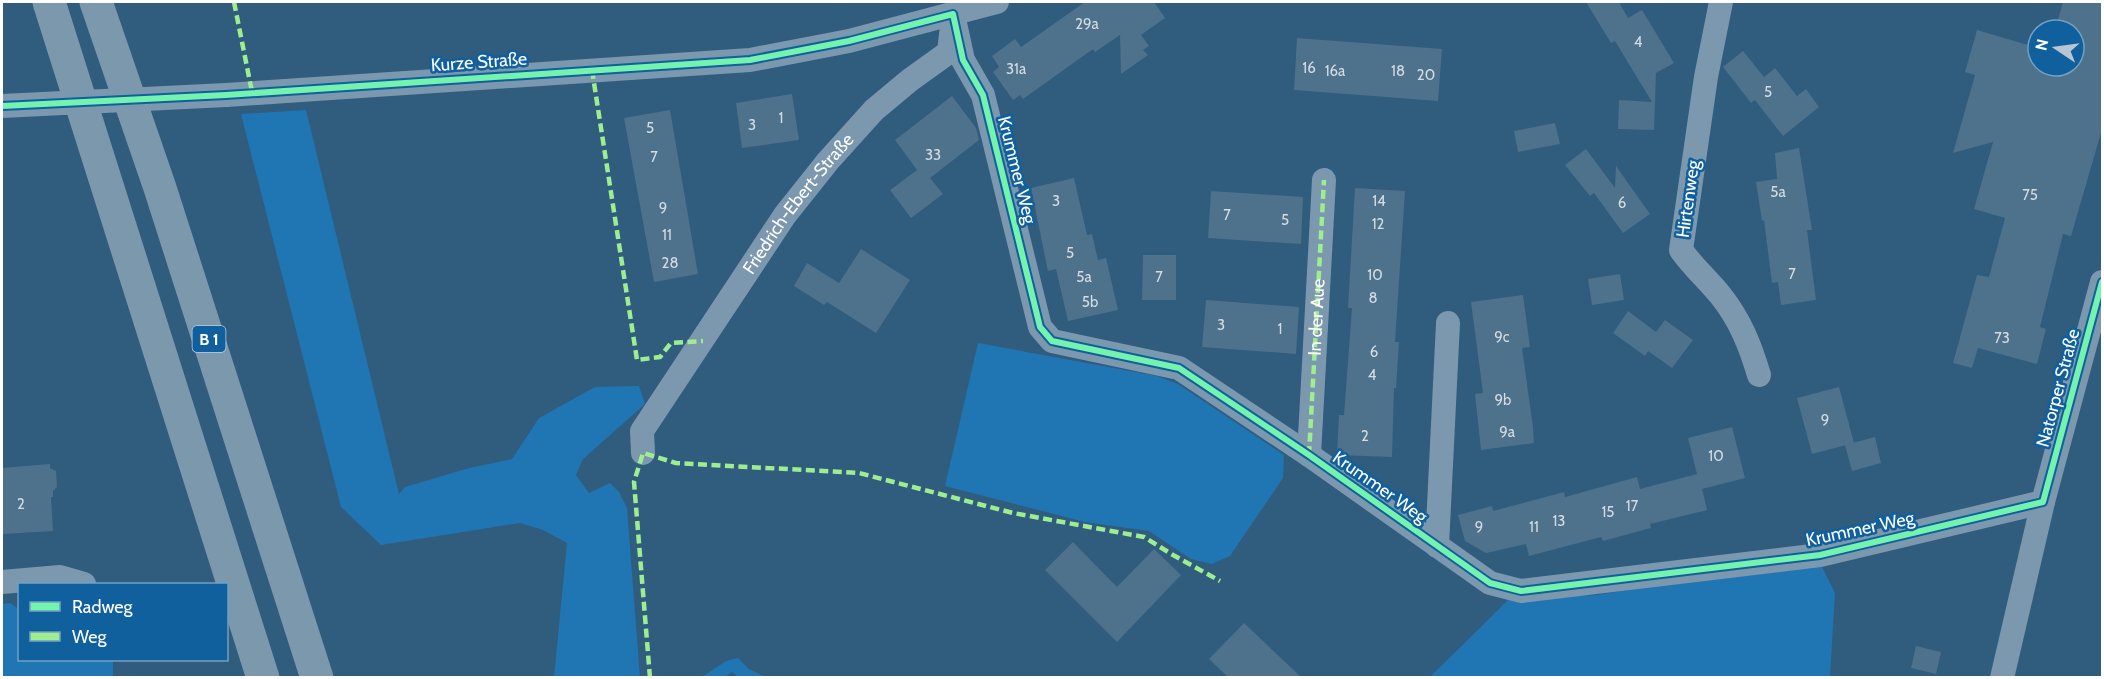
<svg xmlns="http://www.w3.org/2000/svg" width="2104" height="679" font-family="Cabin,sans-serif">
<rect width="100%" height="100%" fill="#305c7e"/>
<!-- green -->
<path fill="#2075b3" d="M306,110L399,494L405,487L469,468L512,459L539,418L595,387L639,386L645,404L583,459L576,475L589,493L610,483L619,492L627,508L640,677H554L567,543L543,530L520,523L381,545L341,507L241,114Z
M978,343L1157,376L1178,384L1284,455L1283,478L1230,556L1212,564L1191,559L1149,531L1085,522L945,486Z
M1821,565L1835,593L1830,677L1429,678L1509,599L1597,595L1775,566Z
M10,603L19,609L20,660H113V677H2V604Z
M738,658L749,669L765,677H738L732,672L725,677H702L726,661Z"/>
<!-- building -->
<path fill="#4e718c" d="M1085,2H1154L1165,18L1141,35L1149,46L1143,50L1148,55L1121,74L1120,35L1095,52L1093,49L1023,99L1020,95L1013,100L993,72L999,67L992,56L1015,39L1021,47Z
M1586,2H1619L1628,18L1642,10L1674,63L1656,73L1654,130L1618,129L1619,100L1652,102L1615,41L1611,43Z
M2063,2H2103V126L2071,236L2063,234L2040,327L2046,329L2037,364L1978,348L1972,368L1953,363L1977,275L1989,277L2005,218L1974,209L1993,142L1953,153L1975,75L1965,72L1977,30L2038,48V66H2074V30H2055Z
M1297,38L1442,49L1438,101L1294,90Z
M1743,51L1764,77L1775,68L1797,96L1806,89L1819,107L1783,136L1755,100L1751,103L1723,67Z
M792,94L799,140L742,148L736,103Z
M952,96L976,128L979,140L930,178L943,194L911,218L890,190L917,170L895,140Z
M670,110L698,274L654,282L624,118Z
M1555,123L1560,144L1518,152L1514,131Z
M1799,148L1812,230H1807L1816,300L1781,305L1778,282L1772,283L1764,220L1762,221L1756,182L1777,179L1775,153Z
M1586,149L1615,188L1616,166L1650,214L1623,233L1594,193L1590,196L1565,165Z
M1074,178L1087,235L1092,234L1098,260L1106,258L1118,310L1068,321L1056,269L1048,271L1031,188Z
M1355,188L1405,191L1395,342H1399L1396,388H1394L1392,457L1337,455L1339,415H1344L1352,308H1348Z
M1211,191L1303,197L1301,244L1208,238Z
M861,249L910,280L876,333L827,302L824,305L794,286L807,263L839,283Z
M1143,255H1176V300H1142Z
M1620,274L1624,300L1592,305L1588,279Z
M1523,295L1530,347L1522,348L1533,427L1534,443L1481,450L1475,394L1483,393L1471,302Z
M1206,300L1299,307L1296,354L1202,347Z
M1628,311L1656,332L1665,320L1693,340L1672,368L1648,351L1645,356L1613,333Z
M1839,387L1854,443L1812,454L1797,398Z
M1732,427L1745,478L1702,489L1707,510L1650,524L1651,528L1603,541L1601,537L1529,556L1526,544L1486,553L1465,541L1458,515L1492,506L1493,511L1564,492L1565,497L1637,477L1640,489L1697,474L1688,438Z
M1875,437L1881,463L1852,471L1845,445Z
M50,464V468L56,471L57,487L53,491V497H51L53,531L3,534L2,468Z
M1073,542L1117,587L1154,549L1181,575L1117,642L1045,570Z
M1244,623L1302,678H1229L1209,659Z
M1916,646L1941,652L1936,674L1911,668Z"/>
<g fill="none" stroke-linecap="round" stroke-linejoin="round">
<!-- minor -->
<g stroke="#7b98ae" stroke-width="24">
<path d="M1721,2L1706,77L1681,250C1693,267 1708,280 1721,296C1740,320 1750,345 1759,375"/>
<path d="M953,14L963,60L983,95L1040,327L1052,341L1179,368L1309,455L1490,583L1521,591L1820,555L2043,502"/>
<path d="M226,95L750,60L849,41L997,2"/>
<path id="s1" d="M643,453L642,431L785,215L828,161L874,110L910,80L949,52L952,26"/>
<path id="s2" d="M1309,455L1324,180"/>
<path d="M1437,546L1448,323"/>
<path d="M2,582L60,577L84,584"/>
<path d="M2002,678L2043,502L2102,282"/>
</g>
<!-- motorway -->
<path stroke="#7b98ad" stroke-width="33" d="M49,2L263,678
M96,2L160,188L317,678"/>
<!-- minor-bridge -->
<path stroke="#7b98ae" stroke-width="24" d="M2,106L226,95"/>
<!-- quiet -->
<path stroke="#9fed91" stroke-width="4.5" stroke-dasharray="9 4.5" stroke-linecap="butt" d="M234,2L252,92
M592,70L637,360L660,357L671,343L703,341
M1309,455L1324,180
M650,678L634,482L643,453L676,463L859,473L1013,513L1144,537L1173,555L1220,581"/>
<!-- cycleway casing -->
<g stroke="#10609e" stroke-width="10">
<path id="cycleway" d="M2,106L226,95L750,60L849,41L953,14L963,60L983,95L1040,327L1052,341L1179,368L1309,455L1490,583L1521,591L1820,555L2043,502L2102,282"/>
</g>
<!-- cycleway -->
<use href="#cycleway" stroke="#73f3ae" stroke-width="6"/>
</g>
<g text-anchor="middle" stroke-width="5" stroke-linejoin="round" paint-order="stroke">
<!-- number labels -->
<g font-size="15" fill="#d3dce2">
<text x="1087" y="29">29a</text>
<text x="1638" y="47">4</text>
<text x="1309" y="73">16</text>
<text x="1016" y="74">31a</text>
<text x="1335" y="76">16a</text>
<text x="1398" y="76">18</text>
<text x="1426" y="80">20</text>
<text x="1768" y="97">5</text>
<text x="781" y="123">1</text>
<text x="752" y="130">3</text>
<text x="650" y="133">5</text>
<text x="933" y="160">33</text>
<text x="654" y="162">7</text>
<text x="1778" y="197">5a</text>
<text x="2030" y="200">75</text>
<text x="1056" y="206">3</text>
<text x="1379" y="206">14</text>
<text x="1622" y="208">6</text>
<text x="663" y="213">9</text>
<text x="1227" y="220">7</text>
<text x="1285" y="225">5</text>
<text x="1378" y="229">12</text>
<text x="667" y="240">11</text>
<text x="1070" y="258">5</text>
<text x="670" y="268">28</text>
<text x="1792" y="279">7</text>
<text x="1375" y="280">10</text>
<text x="1084" y="282">5a</text>
<text x="1159" y="282">7</text>
<text x="1373" y="303">8</text>
<text x="1090" y="307">5b</text>
<text x="1221" y="330">3</text>
<text x="1280" y="334">1</text>
<text x="1502" y="342">9c</text>
<text x="2002" y="343">73</text>
<text x="1374" y="357">6</text>
<text x="1372" y="380">4</text>
<text x="1503" y="405">9b</text>
<text x="1825" y="425">9</text>
<text x="1507" y="437">9a</text>
<text x="1365" y="441">2</text>
<text x="1716" y="461">10</text>
<text x="21" y="509">2</text>
<text x="1632" y="511">17</text>
<text x="1608" y="517">15</text>
<text x="1559" y="526">13</text>
<text x="1479" y="532">9</text>
<text x="1534" y="532">11</text>
</g>
<!-- shield labels -->
<rect fill="#10609e" stroke="#b7cfe2" stroke-width="1.5" x="192.5" y="326" width="33" height="26" rx="4.5"/>
<g font-size="16" font-weight="bold" fill="#fff">
<text x="209" y="345">B 1</text>
</g>
<!-- street labels -->
<g font-size="18" fill="#fff" stroke="#10609e">
<text transform="translate(479 62) rotate(-4)" y="6">Kurze Straße</text>
<text transform="translate(1017 170) rotate(76)" y="6">Krummer Weg</text>
<text transform="translate(1688 199) rotate(-82)" y="6">Hirtenweg</text>
<text dy="6" stroke="none"><textPath href="#s1" startOffset="298">Friedrich-Ebert-Straße</textPath></text>
<text dy="6" stroke="none"><textPath href="#s2" startOffset="138">In der Aue</textPath></text>
<text transform="translate(2058 388) rotate(-75)" y="6">Natorper Straße</text>
<text transform="translate(1380 487) rotate(35)" y="6">Krummer Weg</text>
<text transform="translate(1860 529) rotate(-12)" y="6">Krummer Weg</text>
</g>
</g>
<!-- border -->
<rect width="2104" height="679" fill="none" stroke="#ffffff" stroke-width="6"/>
<!-- legend -->
<rect x="18" y="583" width="210" height="78" fill="#10609e" stroke="#70a0c5" stroke-width="1.5"/>
<rect x="30" y="602" width="30" height="9" fill="#73f3ae" stroke="#70a0c5" stroke-width="1.5"/>
<text x="72" y="613" font-size="18" fill="#ffffff">Radweg</text>
<rect x="30" y="632" width="30" height="9" fill="#9fed91" stroke="#70a0c5" stroke-width="1.5"/>
<text x="72" y="643" font-size="18" fill="#ffffff">Weg</text>
<!-- north arrow -->
<g transform="translate(2056 48) rotate(283)"><circle r="28" fill="#10609e" stroke="#70a0c5" stroke-width="1.5"/>
<path d="M0-4.5L10 22L0 15L-10 22Z" fill="#b7c6d2"/>
<text y="-9" font-size="16" font-weight="bold" text-anchor="middle" fill="#ffffff">N</text>
</g>
</svg>
